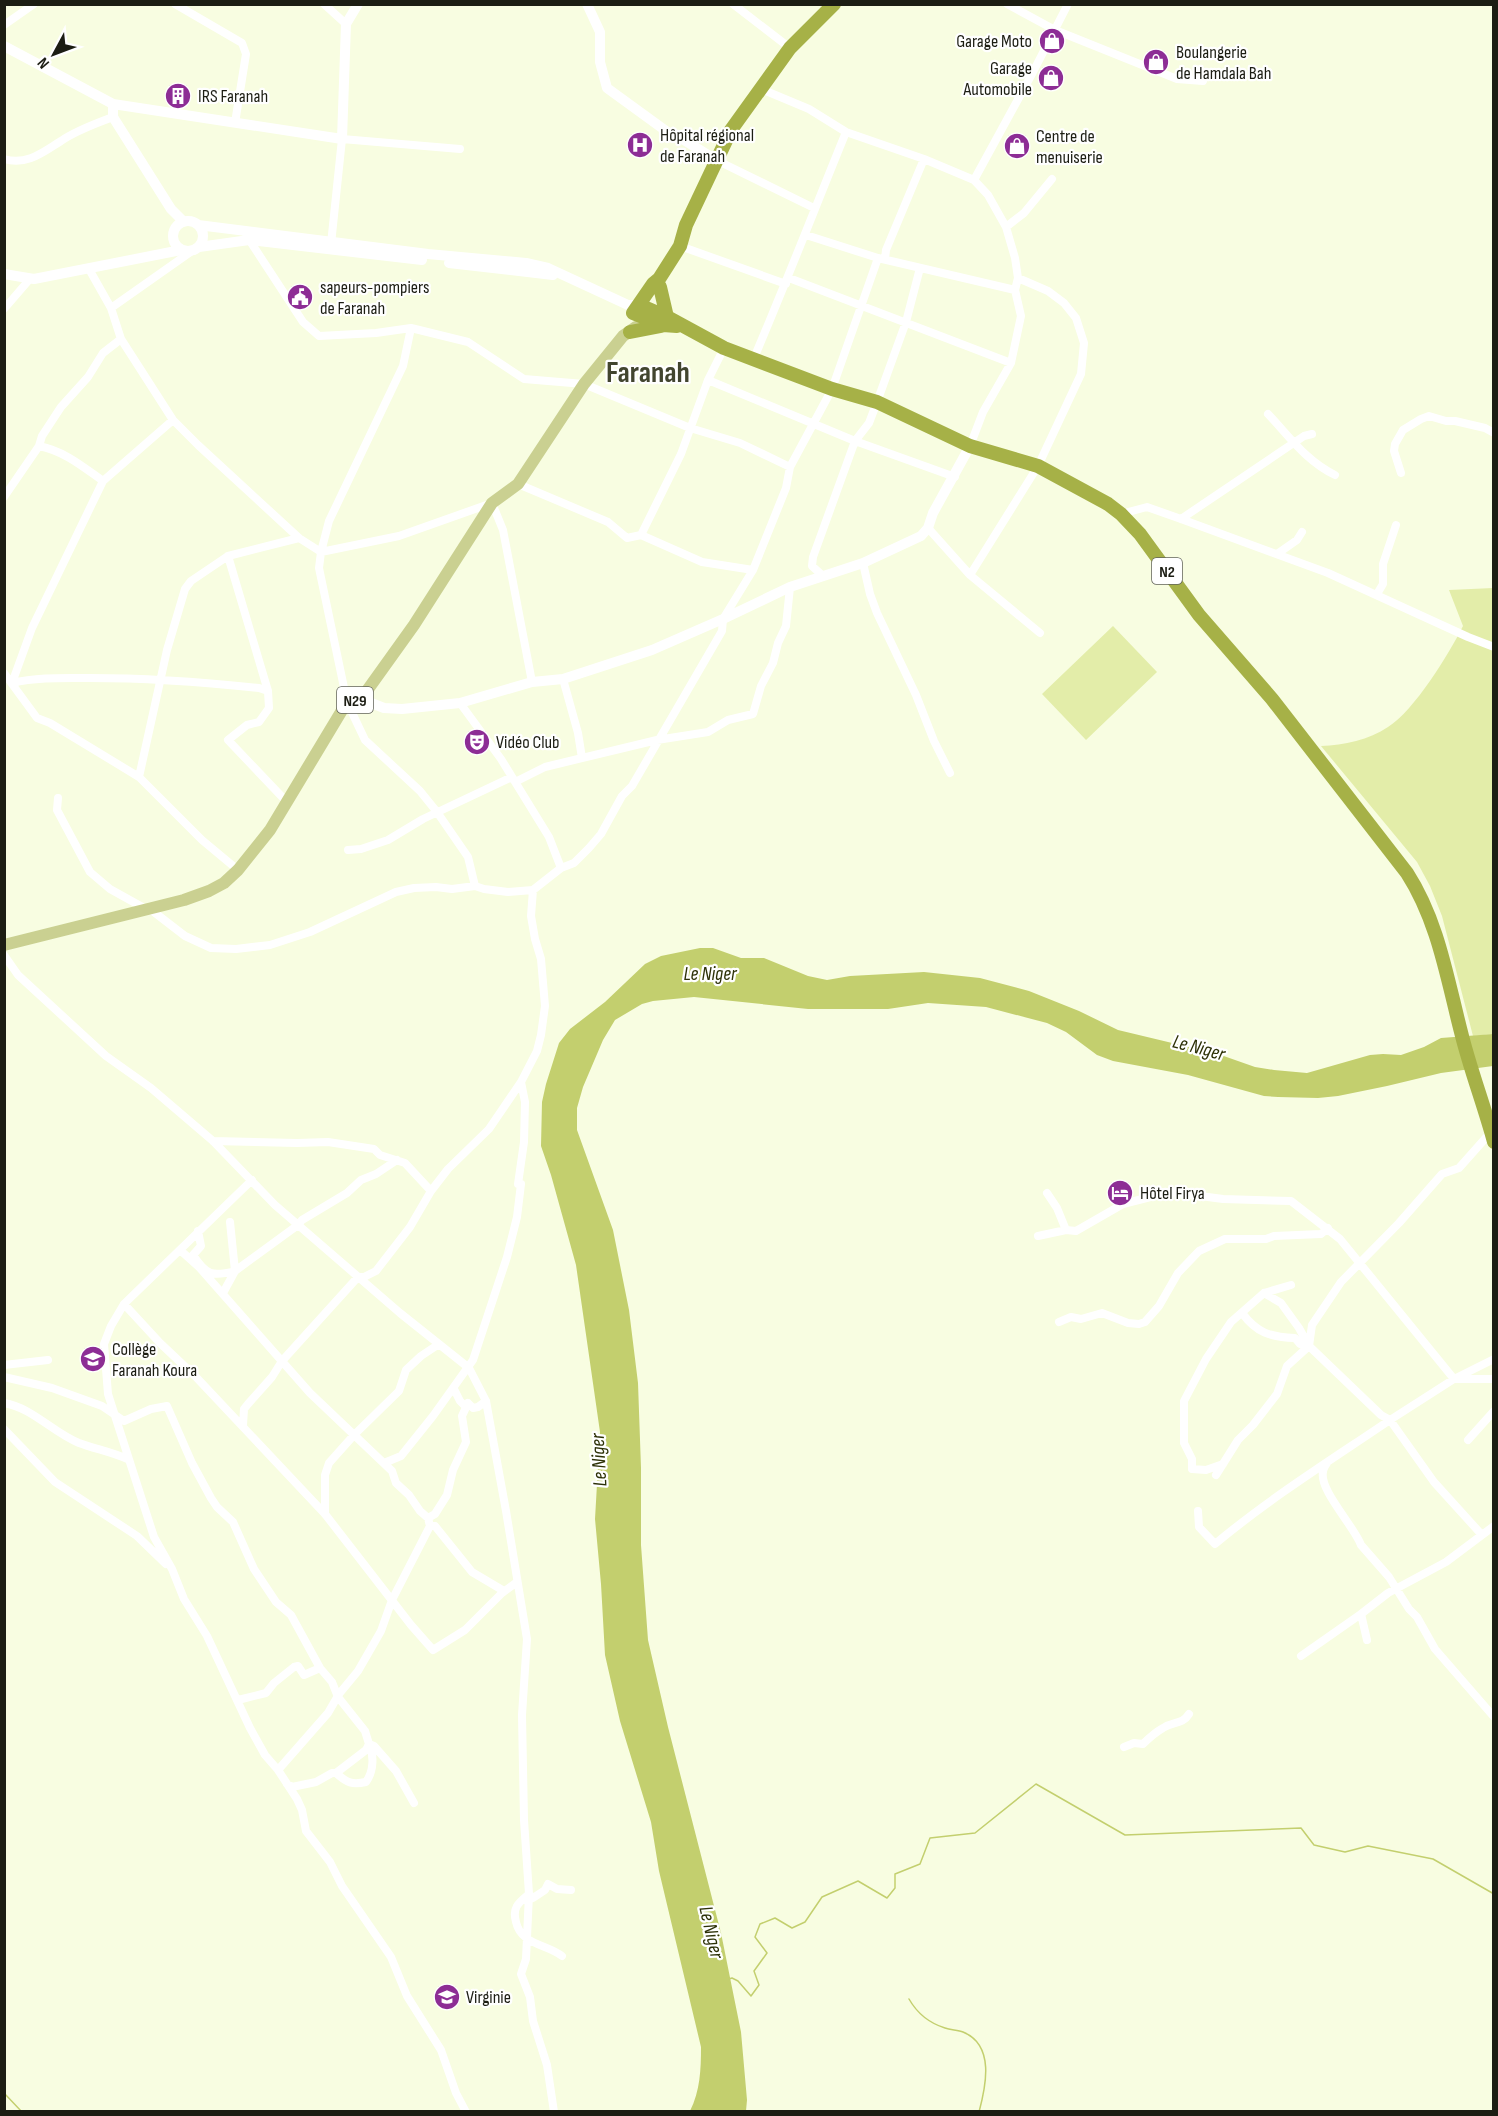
<svg xmlns="http://www.w3.org/2000/svg" width="1498" height="2116" font-family="'Sofia Sans Condensed',sans-serif">
<rect width="100%" height="100%" fill="#f8fde1"/>
<!-- green -->
<path fill="#e3eda9" d="M1493,588V1034L1473,1036L1442,916L1430,886L1417,862L1321,746C1344,745 1369,740 1388,727C1414,711 1449,654 1463,626L1449,590Z
M1113,626L1157,672L1086,740L1042,694Z"/>
<!-- water -->
<path fill="#c3cf6e" d="M700,948H713L741,958H764L808,976L827,980L850,976L924,972L980,978L1029,991L1079,1011L1118,1030L1218,1054L1255,1067L1274,1070L1307,1073L1370,1055L1383,1054L1401,1055L1424,1047L1441,1038L1493,1034V1066L1441,1073L1387,1086L1338,1096L1318,1098L1278,1097L1264,1096L1188,1075L1113,1061L1097,1055L1066,1032L1047,1023L986,1007L928,1003L888,1009H808L694,997L653,1001L642,1004L615,1020L603,1040L583,1087L577,1108V1130L613,1230L629,1310L638,1383L641,1468V1545L648,1640L668,1727L721,1933L741,2032L747,2100L746,2111H690C700,2091 701,2070 701,2047L659,1871L651,1822L620,1721L605,1655L601,1584L595,1519L600,1432L576,1265L551,1175L541,1146L542,1102L546,1084L559,1043L570,1029L605,1002L645,964L661,956Z"/>
<g fill="none" stroke-linecap="round" stroke-linejoin="round">
<!-- stream -->
<path stroke="#c3cf6e" stroke-width="1.5" d="M729,1979L732,1978L738,1981L751,1996L759,1985L754,1971L767,1953L755,1937L760,1924L775,1918L792,1928L805,1922L822,1897L858,1881L887,1898L895,1888V1874L920,1864L930,1838L975,1833L1036,1784L1125,1835L1301,1828L1314,1845L1345,1852L1368,1846L1433,1859L1494,1894
M909,1999C917,2013 929,2023 945,2028C951,2030 958,2030 963,2032C995,2045 986,2086 979,2112
M4,2093L22,2112"/>
<!-- street -->
<path stroke="#fff" stroke-width="8" d="M175,4L242,43L246,54L235,123
M324,4L346,24
M733,4L790,48
M1007,4L1055,30L1177,79L1203,81
M4,25L34,4
M761,89L809,109L846,132L924,159L974,180
M4,159C27,166 43,152 61,141C77,130 95,124 113,117
M716,160L814,208
M1006,227L1024,213L1052,179
M806,235L878,258L1015,290
M248,238L303,322L319,336L376,333L411,328L468,342L524,379L584,384L690,428L740,443L790,467
M331,244L342,139L460,149
M680,246L786,284
M885,259L886,250L924,159
M89,269L111,308L121,339L173,420L198,445L299,538L321,552L399,536L492,503L503,530L532,682
M789,278L1011,363
M111,308L192,251
M4,309L29,280
M411,328L403,366L329,521L321,552L319,568L347,702L365,740L420,791L437,812L468,857L475,886
M754,358C786,283 815,208 846,132
M708,380L855,441L955,477
M1268,414C1290,437 1306,461 1335,475
M39,446C64,451 82,466 103,481
M970,446L983,412L1011,363L1021,316L1015,290L1018,278L1015,258L1006,227L988,195L974,180L1033,72L1068,4
M1401,473L1394,451L1395,444L1403,430L1421,419L1429,416L1446,421H1455L1485,428L1494,433
M518,484L608,522L627,538L641,535L681,454L708,380L724,348
M4,497L39,446L42,436L61,407L88,377L103,353L121,339
M1121,514L1147,507L1181,519L1328,573L1468,637L1494,647
M1181,519L1304,436L1312,434
M928,528L970,575L1040,633
M641,535L702,562L753,570
M1277,554L1297,540L1302,532
M228,556L299,538
M863,563L870,594L877,613L916,695L934,741L950,773
M970,575L1038,466L1081,374L1084,343L1076,318L1064,303L1048,291L1018,278
M823,576L812,566L813,557L855,441L869,423L877,402L906,322L920,268
M1377,594L1383,584V564L1396,525
M4,673L37,718L50,723L139,777L202,840L238,870
M563,679L578,733L582,758
M12,683C37,677 63,678 89,678C146,678 203,682 259,688L268,691L228,556L191,581L185,589L167,650L139,777
M12,683L32,628L103,481L173,420
M268,691L269,708L259,722L247,725L228,740L286,801
M460,703L501,759L549,837L561,868
M515,782L545,767L657,740L708,732L728,720L753,714L761,686L773,663L778,643L786,626L790,587
M58,798L57,810L90,872L110,889L146,909
M348,850L361,849L388,840L423,819L512,777
M150,909L185,936L211,948L236,949L270,945L310,932L396,892L414,888L436,887L452,889L475,886L484,889L508,892L533,890L561,868L574,863L589,848L601,834L622,796L632,786L722,631L723,619L753,570L786,488L790,467L832,389L878,258
M4,955L18,975L106,1056L151,1088L213,1141L275,1205L400,1313L469,1368L486,1401L506,1511L527,1639L522,1715L524,1820L529,1894L526,1959L521,1974L530,1997L533,2021L547,2065L554,2112
M213,1141L297,1143L328,1142L374,1149L380,1155L405,1163L431,1191
M252,1180L124,1304L111,1326L104,1344L108,1394L154,1537L172,1569L184,1599L207,1636L250,1728L265,1755L278,1770L297,1799L302,1810L306,1831L330,1862L342,1886L391,1957L407,1996L441,2050L456,2093L466,2112
M1047,1193L1057,1208L1066,1230
M198,1231L201,1246L193,1255C206,1275 212,1277 235,1271L230,1222
M1038,1236L1066,1230L1076,1231L1123,1204L1170,1192L1223,1199L1291,1201L1340,1239L1454,1379H1494
M180,1250L199,1267L310,1393L392,1471L396,1483L409,1495L420,1511L428,1518L430,1526H435L472,1572L504,1591
M223,1293L235,1271L298,1225L302,1220L347,1193L361,1180L376,1174L397,1160
M1264,1293L1281,1303L1299,1328L1309,1346L1381,1415L1390,1420L1454,1379L1494,1359
M124,1304L160,1343L196,1377L325,1514L411,1625L433,1650L465,1630L502,1593L517,1582
M1242,1313C1257,1333 1270,1337 1295,1338L1300,1344L1309,1346
M1059,1322L1071,1317L1081,1319L1102,1313L1128,1323L1139,1324L1145,1322L1159,1306L1178,1273L1199,1251L1225,1239H1266L1274,1236L1321,1234L1328,1228
M4,1365L48,1360
M4,1377L52,1388L102,1406L124,1421L151,1409L167,1406L192,1463L211,1498L217,1507L233,1522L254,1569L276,1602L291,1615L320,1668L332,1682L338,1697L365,1731L369,1744L366,1750L336,1773H332L316,1782L292,1787L287,1784
M454,1389L460,1401L466,1407
M4,1403C33,1408 52,1432 79,1443C95,1449 112,1452 127,1459
M243,1425L244,1409L248,1404L272,1377L282,1361L358,1277H364L376,1271L410,1227L431,1191L448,1169L489,1129L521,1082
M4,1429L55,1482L137,1536L166,1564
M1468,1440L1494,1411
M384,1463L401,1456L433,1416L473,1360L507,1257L517,1217L521,1184H518L524,1142L525,1102L521,1082L537,1051L541,1035L545,1006L541,959L535,939L531,916L533,890
M1327,1463C1325,1466 1323,1469 1323,1472C1319,1490 1354,1526 1361,1545L1389,1577L1409,1609L1417,1617L1435,1649L1494,1717
M1223,1464L1206,1470L1192,1469V1459L1184,1443V1401L1206,1359L1231,1322L1264,1293L1291,1285
M1216,1475L1238,1440L1253,1425L1277,1394L1287,1366L1309,1346L1312,1325L1341,1282L1399,1223L1442,1174L1459,1168L1491,1132
M1198,1511L1199,1527L1215,1544C1270,1498 1331,1460 1390,1420L1434,1482L1482,1535L1494,1526
M325,1514V1475L329,1463L354,1435L399,1391L406,1370L421,1356L439,1344
M428,1518L435,1514L447,1495L453,1470L466,1442L462,1416L468,1403L473,1408L478,1407L486,1401
M1367,1640L1361,1614L1388,1593L1446,1562L1482,1535
M1301,1656L1361,1614
M238,1700L266,1693L274,1683L294,1667L298,1666L304,1675L320,1668
M1124,1747L1134,1743L1143,1744C1149,1738 1156,1732 1163,1728C1174,1721 1182,1725 1189,1714
M278,1770L328,1713L339,1694L358,1671L381,1631L392,1600L430,1526
M336,1773C347,1783 352,1785 366,1782C374,1771 374,1755 369,1744L374,1746L396,1771L414,1803
M562,1956C547,1944 521,1945 516,1922C512,1908 518,1903 529,1894L533,1898L545,1890L548,1884L557,1889L571,1890"/>
<!-- secondary -->
<path stroke="#fff" stroke-width="10" d="M587,4L600,32V62L607,88L673,136L684,140L716,160
M4,46L113,104L342,139L346,24L358,4
M113,104V117L171,209L184,222
M173 236a15 15 0 1 1 30 0a15 15 0 1 1-30 0Z
M198,225L428,254L526,263L548,268L628,305H639
M199,247L249,240L422,260
M449,263L553,275
M4,274L34,279L181,250
M361,699L384,708L402,709L460,703L532,682L563,679L652,650L723,619L790,587L863,563L921,536L928,528L933,513L970,446"/>
<!-- primary -->
<path stroke="#cad091" stroke-width="12" d="M4,945L184,900L209,891L224,883L238,870L270,830L347,702L361,699L414,625L492,503L518,484L584,384L623,336L636,327"/>
<!-- highway -->
<path stroke="#a6b147" stroke-width="14" d="M660,287L667,317
M639,305L667,317L724,348L832,389L877,402L970,446L1038,466L1108,504L1121,514L1140,534L1199,615L1272,699L1407,873C1438,921 1447,978 1461,1032C1470,1069 1484,1105 1494,1142
M677,326L663,325L633,313L653,284L659,279L680,246L686,225L731,130L790,48L834,4
M630,332L661,326"/>
</g>
<!-- icons -->
<defs>
<g id="shop-disc" transform="scale(1.35)"><circle r="9.5" fill="#8d2d95" stroke="#fff"/><path d="M-5-2.5h2.3a2.7 3.5 0 0 1 5.4 0H5L5.5 6h-11ZM-1.5-2.5h3a1.5 2.3 0 0 0-3 0Z" fill="#fff"/></g>
<g id="building-disc" transform="scale(1.35)"><circle r="9.5" fill="#8d2d95" stroke="#fff"/><path d="M-4-6H4V6H1V3H-1V6H-4ZM-2.5-4.3h1.7v1.8h-1.7ZM.8-4.3h1.7v1.8H.8ZM-2.5-1h1.7V.8h-1.7ZM.8-1h1.7V.8H.8Z" fill="#fff"/></g>
<g id="hospital-disc" transform="scale(1.35)"><circle r="9.5" fill="#8d2d95" stroke="#fff"/><path d="M-5-5h3v3.5h4V-5h3V5h-3V1.5h-4V5h-3Z" fill="#fff"/></g>
<g id="civic-disc" transform="scale(1.35)"><circle r="9.5" fill="#8d2d95" stroke="#fff"/><path d="M-.6-6.5H3V-4.5H.6V-3L4-1V1h2V6H-6V1h2V-1L-.6-3ZM-1.2 2.5V6h2.4V2.5Z" fill="#fff"/></g>
<g id="theatre-disc" transform="scale(1.35)"><circle r="9.5" fill="#8d2d95" stroke="#fff"/><path d="M-5-5.5Q0-4 5-5.5V0Q5 5 0 6Q-5 5-5 0ZM-3.3-2.5H-1v1.5H-3.3ZM1-2.5H3.3v1.5H1ZM-2.8 1Q0 5.5 2.8 1Z" fill="#fff"/></g>
<g id="hotel-disc" transform="scale(1.35)"><circle r="9.5" fill="#8d2d95" stroke="#fff"/><path d="M-6-4.5h1.5V1H6V5H4.5V3h-9V5H-6ZM-4 0a1.8 1.8 0 1 1 3.6 0ZM.5 0V-2.5h3Q6-2.5 6 0Z" fill="#fff"/></g>
<g id="university-disc" transform="scale(1.35)"><circle r="9.5" fill="#8d2d95" stroke="#fff"/><path d="M0-5L7-2L0 1L-7-2ZM-4 1L0 2.5L4 1V4Q0 6-4 4Z" fill="#fff"/></g>
<g id="school-disc" transform="scale(1.35)"><circle r="9.5" fill="#8d2d95" stroke="#fff"/><path d="M0-5L7-2L0 1L-7-2ZM-4 1L0 2.5L4 1V4Q0 6-4 4Z" fill="#fff"/></g>
</defs>
<g fill-rule="evenodd">
<use href="#shop-disc" x="1052" y="41"/>
<use href="#shop-disc" x="1156" y="62"/>
<use href="#shop-disc" x="1051" y="78"/>
<use href="#building-disc" x="178" y="96"/>
<use href="#hospital-disc" x="640" y="145"/>
<use href="#shop-disc" x="1017" y="146"/>
<use href="#civic-disc" x="300" y="297"/>
<use href="#theatre-disc" x="477" y="742"/>
<use href="#hotel-disc" x="1120" y="1193"/>
<use href="#university-disc" x="93" y="1359"/>
<use href="#school-disc" x="447" y="1997"/>
</g>
<g text-anchor="middle" stroke-width="4.5" stroke-linejoin="round" paint-order="stroke">
<!-- shield labels -->
<g fill="#fff" stroke="#60615a" stroke-width="1.5">
<rect x="1152" y="558" width="30" height="26" rx="4.5"/>
<rect x="337" y="687" width="36" height="26" rx="4.5"/>
</g>
<g font-size="16" font-weight="bold" fill="#1c1d13">
<text x="1167" y="577">N2</text>
<text x="355" y="706">N29</text>
</g>
<!-- poi labels -->
<g font-size="18" fill="#1c1d13" stroke="#fff" text-anchor="start">
<text x="1032" y="47" text-anchor="end">Garage Moto</text>
<text x="1176" y="58">Boulangerie<tspan x="1176" dy="21">de Hamdala Bah</tspan></text>
<text x="1032" y="74" text-anchor="end">Garage<tspan x="1032" dy="21">Automobile</tspan></text>
<text x="198" y="102">IRS Faranah</text>
<text x="660" y="141">Hôpital régional<tspan x="660" dy="21">de Faranah</tspan></text>
<text x="1036" y="142">Centre de<tspan x="1036" dy="21">menuiserie</tspan></text>
<text x="320" y="293">sapeurs-pompiers<tspan x="320" dy="21">de Faranah</tspan></text>
<text x="496" y="748">Vidéo Club</text>
<text x="1140" y="1199">Hôtel Firya</text>
<text x="112" y="1355">Collège<tspan x="112" dy="21">Faranah Koura</tspan></text>
<text x="466" y="2003">Virginie</text>
</g>
<!-- water labels -->
<g font-size="20" font-style="italic" fill="#2d3107" stroke="#fff">
<text x="710" y="980">Le Niger</text>
<text transform="translate(1199 1047) rotate(15)" y="7">Le Niger</text>
<text transform="translate(598 1460) rotate(-93)" y="7">Le Niger</text>
<text transform="translate(712 1932) rotate(77)" y="7">Le Niger</text>
</g>
<!-- town labels -->
<g font-size="30" font-weight="bold" fill="#42452f" stroke="#fff">
<text x="648" y="382">Faranah</text>
</g>
</g>
<!-- border -->
<rect width="1498" height="2116" fill="none" stroke="#1c1d13" stroke-width="12"/>
<!-- north arrow -->
<g transform="translate(54 54) rotate(229)" stroke="#ffffff" stroke-width="4.5" paint-order="stroke">
<path d="M0-4.5L10 22L0 15L-10 22Z" fill="#1c1d13"/>
<text y="-9" font-size="16" font-weight="bold" text-anchor="middle" fill="#1c1d13">N</text>
</g>
</svg>
